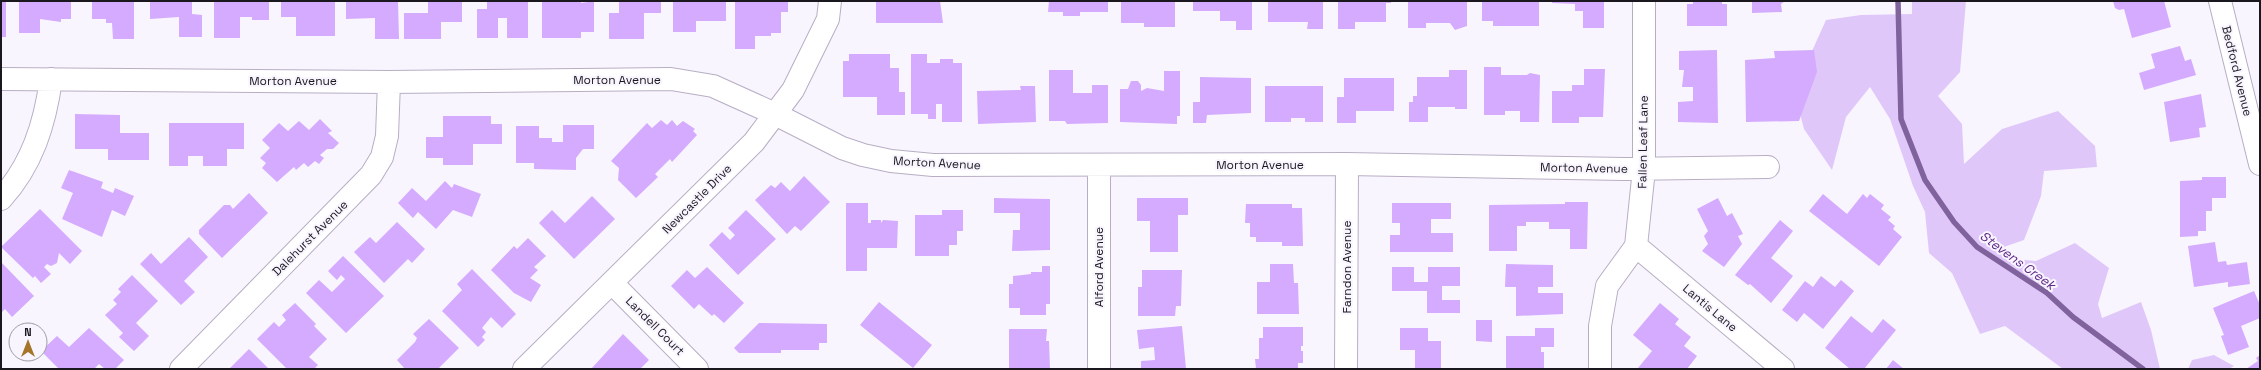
<svg xmlns="http://www.w3.org/2000/svg" width="2261" height="370" font-family="'Space Grotesk',sans-serif">
<rect width="100%" height="100%" fill="#f9f5ff"/>
<!-- green -->
<path fill="#dfc8f9" d="M1912,1H1966L1960,72L1938,96L1962,124L1964,164L2002,129L2058,111L2095,146L2097,167L2044,171L2041,196L2024,240L2001,248L2011,259L2036,261L2075,243L2109,268L2098,304L2102,318L2141,302L2151,330L2160,369H2063L2005,326L1980,334L1952,273L1929,253L1925,212L1913,186L1890,119L1870,87L1846,117L1832,170L1804,129L1794,91L1826,20L1861,15L1912,14Z
M2214,355L2234,366L2229,369H2188L2192,360Z"/>
<g fill="none" stroke-linecap="round" stroke-linejoin="round">
<!-- stream -->
<path stroke="#80639d" stroke-width="5.5" d="M1898,1L1901,119L1925,180L1954,222L1977,247L2047,293L2073,317L2143,369"/>
</g>
<!-- building -->
<path fill="#d4abfe" d="M1,1H6V37H1Z
M19,1H71V19H61V22L40,19V33H19Z
M92,1H134V39H113L112,23H106V19H92Z
M150,1H192V14L202,15V37H179V17L150,19Z
M214,1H269V20H252V17H240V38H214Z
M281,1H335V36H296V17H281Z
M346,1H398L399,39H375V18L346,19Z
M428,1H462V22H441V39H404V13H428Z
M487,1H528V38H507V18H498V38H477V9H487Z
M542,1H581V3L594,1V32H581V38H542Z
M619,1H661V13H644V39H609V13H619Z
M673,1H726V21H696V32H673Z
M735,1H788V12H781V33H771V36H755V49H735Z
M876,1H940L943,23H876Z
M1049,1H1108V12H1080V16H1063V12H1048Z
M1121,1H1175V27H1144V23H1121Z
M1193,1H1252V30H1236V21H1220V11H1193Z
M1268,1H1323V29H1307L1308,22H1268Z
M1338,1H1391V3H1386V22H1355V29H1338Z
M1408,1H1467V26L1455,30L1450,23H1426V28H1408Z
M1482,1H1539V26H1493V21H1482Z
M1552,1H1604V28H1583V11H1575V4L1552,3Z
M1693,1H1722V4H1727V26H1687V4H1693Z
M1752,1H1785L1781,4L1782,12L1752,13Z
M2113,1H2164L2171,27L2132,38L2124,9L2119,10L2115,8Z
M2180,46L2185,61L2191,59L2196,75L2144,90L2139,73L2155,68L2151,54Z
M1717,50L1718,123L1678,122V102L1693,101V87H1682L1684,70H1679V51Z
M1814,50L1817,72L1799,121L1746,122L1745,60L1775,58L1774,51Z
M849,54H890V68H899V92H905V115H877V97H843V61H849Z
M911,54H927V63H940V59H953V63H962V122H942V104H936V119H928V114H911Z
M1484,67H1501V75H1527L1530,73L1540,75L1539,122H1520V111H1505V115H1484Z
M1584,69H1605L1603,117H1579V123H1552V91H1572V85H1584Z
M1049,70H1073V93H1092V85H1108V123L1067,124L1065,121H1049Z
M1449,70H1467V109H1455V107H1428V122H1409V102H1413V96H1417V77H1449Z
M1164,71H1180V116H1177V124L1120,122V89H1128L1131,81H1138L1141,85V91L1147,88L1164,91Z
M1200,77L1251,78V113L1207,115L1206,123H1193V102H1200Z
M1344,78H1394V111H1356V123H1337V97H1344Z
M1020,86H1035L1036,122L978,124L977,91L1021,90Z
M1265,86H1323V122H1305V118H1291V122H1265Z
M2201,94L2206,127L2199,128L2200,137L2170,142L2164,102Z
M75,114L120,115V133H149V160H108V149H75Z
M443,116H491V124H502V144H473V165H443V158H426V137H443Z
M320,119L332,131L328,133L339,143L333,149H327L320,155L324,158L319,164L315,161L308,167L304,163L296,170L294,167L277,182L262,168L266,163L260,158L270,148L262,140L279,123L288,131L299,121L309,130Z
M661,120L667,125L672,120L677,126L683,121L695,129L693,131L697,135L672,162L670,159L655,174L658,177L636,198L618,180L619,168L611,161L647,123L652,128Z
M169,123H244V149H227V166H203V156H188V166H169Z
M563,125H594V149H583L576,158V170L534,169V163H516V126H539V138H552V142H563Z
M69,170L103,182L101,188L113,193L115,188L134,196L125,216L112,210L102,237L62,219L73,193L61,188Z
M804,176L830,202L801,231L795,226L787,234L755,200L771,185L775,188L781,182L790,191Z
M2202,177H2226V198H2212V211H2206V231H2198V236L2180,237V181L2202,180Z
M445,181L452,188L454,184L481,194L472,217L453,210L436,229L418,212L413,218L398,203L412,188L426,201Z
M249,193L268,213L222,258L199,234V230L224,205H230L233,209Z
M1823,194L1847,214L1863,194L1867,198L1870,194L1884,205L1881,209L1891,217L1888,220L1895,226L1893,229L1902,237L1879,266L1809,211Z
M592,196L615,219L574,259L539,223L552,210L565,223Z
M994,198L1050,199V250L1012,251L1013,230H1020V213H994Z
M1137,198H1188V215H1178V252H1150V221H1137Z
M1718,198L1727,216L1732,213L1743,234L1738,236L1742,244L1724,267L1702,251L1708,244L1704,236L1708,231L1697,209Z
M1565,202H1588L1587,249H1570V229H1549V222H1526V226H1517V251H1489V205L1565,204Z
M846,203H868V223H871V220H881V223L883,220L898,221L897,248H867V271H846Z
M1392,203H1451V219H1431V233H1453V252H1390V235H1400V223H1392Z
M1246,204H1292V208H1302L1303,246H1282V242H1256V237H1250V223H1245Z
M40,209L82,251L70,264L59,253L57,263L51,266L47,264L44,267L51,274L41,283L35,276L33,278L1,247Z
M746,210L776,239L738,275L709,245L722,232L730,240L735,235L728,228Z
M942,210H963V231H957V245H949V256H915V215H942Z
M1780,220L1793,231L1771,258L1793,276L1771,303L1750,284L1748,285L1735,275Z
M397,222L425,249L412,263L408,259L384,283L354,252L370,237L376,243Z
M189,237L208,257L184,281L195,292L181,305L140,264L151,253L161,264Z
M528,238L546,256L534,267L538,270L530,278L541,285L531,302L514,293L491,270L514,246L517,249Z
M2215,242L2218,262L2226,261L2227,265L2247,262L2250,284L2228,287V282L2194,287L2188,246Z
M343,256L384,296L346,333L306,293L319,280L332,292L345,279L341,275L337,280L328,271Z
M1,262L34,296L12,317L5,309L1,313Z
M1270,264H1293L1294,283H1298L1299,314H1257V282H1270Z
M1506,264L1553,265V287H1538V293H1563V314L1516,316V287H1505Z
M1042,266H1050V304H1046V315H1020V308H1009V284H1013V276L1031,274V272H1042Z
M707,267L744,303L724,323L714,314L712,316L699,304L694,309L671,286L687,270L695,278Z
M1392,267H1414V282H1428V267H1460V286H1442V300H1460V313H1427V291H1392Z
M472,269L516,314L502,328L491,317L482,328L486,332L482,337L485,340L478,347L442,311L462,290L457,284Z
M1142,270H1182L1181,306H1176L1175,316H1138V287H1142Z
M132,275L158,301L136,323L149,336L134,351L119,337L123,333L105,315L117,304L113,300L121,292L118,289Z
M1821,276L1835,287L1841,280L1854,291L1823,329L1804,313L1797,322L1782,310L1805,281L1813,287Z
M2254,291L2260,305V318L2241,326L2249,347L2228,355L2221,336L2224,335L2213,308Z
M879,302L932,345L913,368L860,325Z
M295,303L316,324L314,326L327,339L309,357L318,365L314,369H287L257,339L274,322L279,327L286,320L282,315Z
M1660,303L1679,319L1675,324L1691,337L1684,346L1697,356L1687,369L1638,368L1652,351L1633,335Z
M1851,316L1872,333L1883,319L1896,330L1864,369H1850L1825,348Z
M429,319L459,348L438,369H405L397,360L415,342L417,338L413,334Z
M1476,320H1492V342L1476,341Z
M759,323L827,324V343H819V350H781V353H739L734,348Z
M1182,326L1186,369H1141V361L1155,360L1154,347L1139,349L1137,330Z
M1263,327H1303V346H1301V351H1303V363H1298V369H1256L1255,359H1259V338H1263Z
M89,328L124,360L115,369H105L99,364L94,369H59L41,351L57,336L69,347Z
M1400,328H1428V341H1441V369H1415V350H1400Z
M1535,328H1554V347H1541V352H1544V369H1506V336H1535Z
M1009,329H1047L1046,341H1049L1050,369H1009Z
M623,334L649,360L640,369H591Z
M249,349L269,369H229Z
M2260,355V369H2246L2258,361L2256,358Z
M1893,360L1904,369H1886Z"/>
<g fill="none" stroke-linecap="round" stroke-linejoin="round">
<!-- minor casing -->
<g stroke="#b8aec4" stroke-width="24">
<path id="minor" d="M2220,1L2260,164
M1,79L389,82L671,79L713,86L775,114L842,148L863,155L891,161L933,165L1347,164L1624,169L1768,167
M1,199C32,165 45,124 51,79
M1636,246L1783,369
M612,283L697,369
M181,369L371,175L382,157L387,136L389,82
M524,369L754,142L793,90L828,19L830,1
M1099,369V166
M1346,369L1347,164
M1600,369V326L1607,286L1636,246L1644,169V1"/>
</g>
<!-- minor -->
<use href="#minor" stroke="#fff" stroke-width="22"/>
</g>
<g text-anchor="middle" stroke-width="4" stroke-linejoin="round" paint-order="stroke">
<!-- street labels -->
<g font-size="12" fill="#1b171f" stroke="#f9f5ff">
<text transform="translate(2237 71) rotate(76)" y="4">Bedford Avenue</text>
<text x="617" y="84">Morton Avenue</text>
<text x="293" y="85">Morton Avenue</text>
<text transform="translate(1643 142) rotate(-89)" y="4">Fallen Leaf Lane</text>
<text transform="translate(937 163) rotate(3)" y="4">Morton Avenue</text>
<text x="1260" y="169">Morton Avenue</text>
<text transform="translate(1584 168) rotate(1)" y="4">Morton Avenue</text>
<text transform="translate(697 199) rotate(-45)" y="4">Newcastle Drive</text>
<text transform="translate(310 238) rotate(-45)" y="4">Dalehurst Avenue</text>
<text transform="translate(1099 267) rotate(-90)" y="4">Alford Avenue</text>
<text transform="translate(1347 267) rotate(-90)" y="4">Farndon Avenue</text>
<text transform="translate(1710 308) rotate(40)" y="4">Lantis Lane</text>
<text transform="translate(655 326) rotate(45)" y="4">Landell Court</text>
</g>
<!-- water labels -->
<g font-size="13" font-style="italic" fill="#5d2886" stroke="#f9f5ff">
<text transform="translate(2018 260) rotate(36)" y="5">Stevens Creek</text>
</g>
</g>
<!-- border -->
<rect width="2261" height="370" fill="none" stroke="#1b171f" stroke-width="4"/>
<!-- north arrow -->
<g transform="translate(28 342)"><circle r="19" fill="#f9f5ff" stroke="#a09ca5"/>
<path d="M0-3L7 15L0 10L-7 15Z" fill="#a5752a"/>
<text y="-6" font-size="11" font-weight="bold" text-anchor="middle" fill="#1b171f">N</text>
</g>
</svg>
